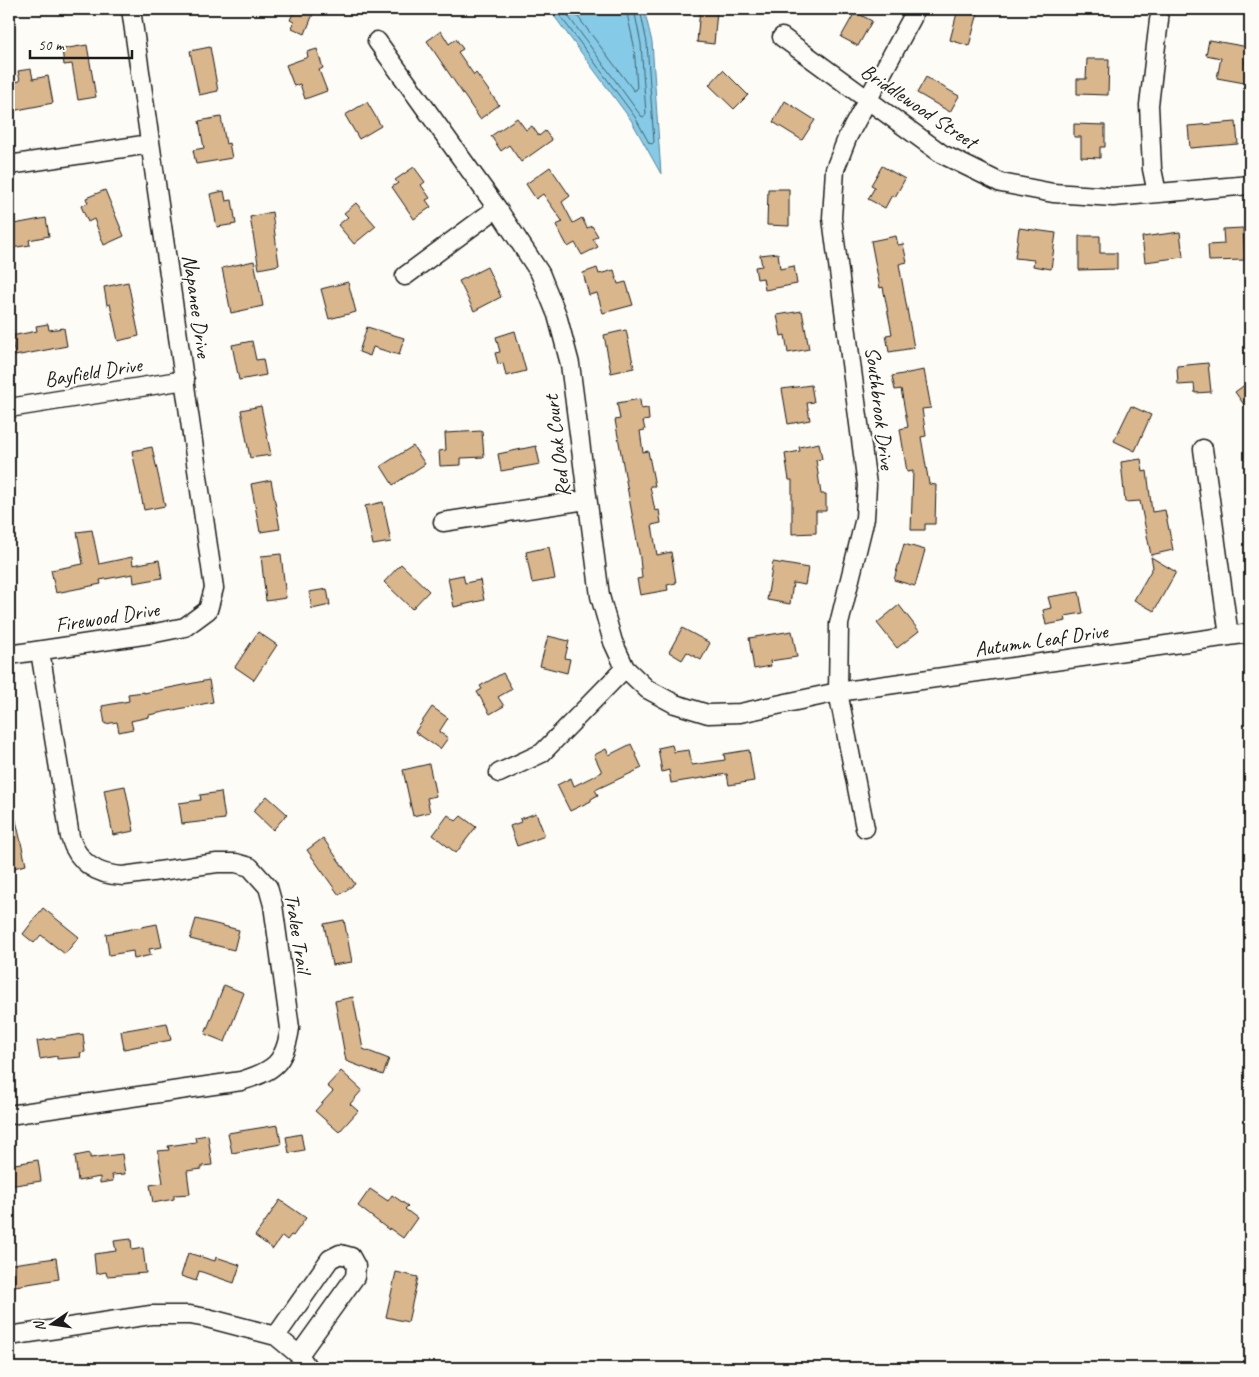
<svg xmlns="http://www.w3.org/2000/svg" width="1259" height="1377" font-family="Caveat,sans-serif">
<rect width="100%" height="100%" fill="#fdfcf7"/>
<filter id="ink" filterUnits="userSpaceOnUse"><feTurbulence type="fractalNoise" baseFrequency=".02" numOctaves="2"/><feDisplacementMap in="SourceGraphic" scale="10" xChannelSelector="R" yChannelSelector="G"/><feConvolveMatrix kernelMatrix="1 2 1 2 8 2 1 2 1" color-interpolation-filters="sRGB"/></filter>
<g filter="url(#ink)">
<!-- water -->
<path fill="#85cae6" stroke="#5b8495" d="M549,9H644L652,42L661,174L631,120Z"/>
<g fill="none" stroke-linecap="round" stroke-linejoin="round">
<!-- shore -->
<path stroke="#46626d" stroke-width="1" d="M555,9L635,117L649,143L652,144L654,142L647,43L640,9
M563,9L641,116L644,117L646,114L641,44L634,9
M572,9L634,91L637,89L634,45L626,9"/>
</g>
<!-- building -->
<path fill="#d9b68b" stroke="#1c1c1c" d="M295,9H315L305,34L292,28L294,22L290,20Z
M700,9L717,11L714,44L697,42Z
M958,9H979L969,46L950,40Z
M855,12L872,21L858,46L841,37Z
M441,31L449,44L456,39L463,49L458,52L474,75L476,73L499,105L480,119L427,41Z
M1209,40L1248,47L1245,64L1250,65V84L1217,78L1221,58L1206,55Z
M87,45L96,97L78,100L72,64L64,65L62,49Z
M210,47L218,91L199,95L190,51Z
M317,49L323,68L319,70L327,91L305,99L300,84L294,86L286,65L308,57L307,52Z
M1087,59H1109L1108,95L1077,94V79H1086Z
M31,69L33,79L48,76L53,103L12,111L9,83L20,81L18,71Z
M723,70L748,95L734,109L709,85Z
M926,77L959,96L950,112L917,93Z
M785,101L815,120L802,140L773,122Z
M367,102L381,126L359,139L345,115Z
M221,117L226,144L229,143L232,158L196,164L193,150L204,148L199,121Z
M517,118L526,130L532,126L539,136L545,131L552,140L521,162L509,145L501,151L491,136Z
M1236,122L1238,144L1190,148L1188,126Z
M1074,124L1105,125V147H1100V158L1081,157V137H1074Z
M882,166L905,179L895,197L892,195L885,208L868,199L875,187L871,185Z
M414,167L425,182L421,185L430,198L426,200L431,207L414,219L392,187L398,183L395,180Z
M550,167L570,196L562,202L573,223L582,218L587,228L592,226L598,236L593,239L598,247L582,255L575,243L568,247L556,225L563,222L543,194L536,199L526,184Z
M768,189H789V226L767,225Z
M105,190L124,236L104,245L94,219L88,222L81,206L88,203L86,198Z
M224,191L226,201L232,200L236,224L217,227L210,194Z
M356,203L376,226L354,244L338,225L348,217L344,213Z
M272,212L279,265L259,269L250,217Z
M46,218L49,236L29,240L30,245L11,248L9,225Z
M1019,228L1056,233L1051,269L1033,266L1034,260L1015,258Z
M1243,228L1245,260L1209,261L1208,245L1224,244L1223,229Z
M1180,232L1183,257L1145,262L1142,237Z
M896,236L898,245L903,244L907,262L899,264L914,348L889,352L886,335L892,334L883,287L880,288L871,241Z
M1079,236H1100V253H1117V269L1079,270Z
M778,253L780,269L794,266L797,284L765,290L763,278L757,279L755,267L762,266L760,255Z
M254,261L263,306L231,313L222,268Z
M487,267L501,297L474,311L459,281Z
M597,268L599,274L614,270L618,284L626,282L633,305L603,313L597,293L589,295L583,273Z
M128,282L139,336L118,341L110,304L107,305L104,287Z
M348,282L356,312L329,319L321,289Z
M802,311L809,349L788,353L785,335L781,336L777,315Z
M48,324L49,330L64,328L67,346L15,356L11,336L37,331L36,326Z
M367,327L404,338L399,355L373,347L370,356L359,352Z
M626,330L634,368L611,373L604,335Z
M515,331L526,371L506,376L503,363L498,364L495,353L500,352L496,337Z
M252,341L256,360L263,359L266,375L239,380L232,345Z
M1208,363L1211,392L1195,393L1194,384L1178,385L1177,366Z
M924,370L931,408L922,409L926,436L921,437L929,484L936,485L935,524H925V530H911L913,471L907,472L900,429L908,427L901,389L895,390L892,376Z
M1250,381V413L1235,392Z
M811,385L814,402L807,403L810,420L788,424L782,389Z
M640,399L641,409L648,408L649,420L643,421L645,430L640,431L643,452L648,451L655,486H650L655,511L659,510L661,523L652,525L657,555L671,552L676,583L667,585L668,590L640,595L637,579L642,578L640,558L615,420L620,419L617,403Z
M261,406L271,455L250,458L241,410Z
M1131,406L1151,415L1135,451L1114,441Z
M482,431L484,457L461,458V465L440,466L439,451L446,450L445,433Z
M819,443L822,459L816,460L821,494H826V511H816V533L792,534V480H789L785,454L800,451L799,447Z
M413,446L425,464L393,485L381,466Z
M536,446L540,464L501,471L498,454Z
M152,447L165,506L144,510L132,451Z
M1141,459L1143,472L1147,471L1152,512L1165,510L1173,550L1151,555L1140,501L1125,502L1121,462Z
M271,480L280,529L260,532L251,484Z
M383,502L391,542L373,545L365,506Z
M92,530L99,564L132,557L133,565L159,560L162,578L134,583L133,574L100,580L101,584L56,593L51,570L83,564L77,532Z
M904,544L925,550L915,586L894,580Z
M549,547L555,579L532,583L526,552Z
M281,554L286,598L266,601L261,556Z
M1151,557L1176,572L1154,611L1134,600L1153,567Z
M773,562L808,568L805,585L793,583L790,604L767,600Z
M401,564L429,591L412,609L384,582Z
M463,575L465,583L480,580L484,600L454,607L448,578Z
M327,589L330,605L312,609L309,592Z
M1079,592L1083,613L1065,616L1066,621L1046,625L1043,610L1051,608L1048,597Z
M899,605L919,631L897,648L877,623Z
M682,628L710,643L701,660L687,652L682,660L669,652Z
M792,631L797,657L770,661L771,666L754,669L749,638Z
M258,632L277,645L254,680L235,667Z
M548,636L569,641L565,658L570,659L567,673L540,666Z
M503,673L512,689L498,697L504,706L490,714L477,692L482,689L480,686Z
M209,680L213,702L149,715V717L131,721L133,729L119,732L117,722L105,724L102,706L129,701L128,694L144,692V693Z
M432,707L448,718L439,732L448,738L440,749L415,732Z
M631,744L642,768L595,790L598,795L591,799V801L570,811L557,785L571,778L574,786L602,772L594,755L606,749L609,755Z
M672,745L674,752L689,750L692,765L725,760L724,754L749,750L754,781L729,785L727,774L671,783L669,770L662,772L658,748Z
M429,764L436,796L427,798L430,812L413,816L403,770Z
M125,786L134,831L113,835L104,790Z
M221,792L225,819L182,824L179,803L201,800L200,795Z
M267,796L287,814L273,830L253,811Z
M9,807H13L26,865L9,869Z
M536,813L545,836L517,846L510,826L521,822L520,819Z
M448,815L456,821L461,816L476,827L456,853L433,835Z
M323,838L355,884L339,895L307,850Z
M43,908L79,937L65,954L41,935L34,943L23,934Z
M196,919L239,930L234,950L190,939Z
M344,920L352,962L332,965L324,924Z
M157,924L162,947L149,949L151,955L134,959L133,951L109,955L106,934Z
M224,985L244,993L225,1042L205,1034Z
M353,997L363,1049L389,1059L383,1075L346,1061L335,1001Z
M167,1023L171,1040L124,1049L121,1031Z
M83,1034L85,1052L80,1053L81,1057L57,1059V1056L40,1059L37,1041Z
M341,1071L362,1090L350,1104L358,1111L339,1132L315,1111L333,1091L327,1086Z
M278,1125L281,1144L232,1153L228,1133Z
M301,1134L304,1150L289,1153L286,1137Z
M208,1135L212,1165L202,1166V1169L187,1171L190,1194L174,1195V1199L153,1203L150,1185L163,1183L158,1151L169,1150L168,1146L196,1142L195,1137Z
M90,1153V1158L122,1154L125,1174L112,1175L113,1181L100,1183V1177L78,1181L75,1156Z
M38,1160L41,1181L9,1186V1165Z
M370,1189L388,1201L392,1195L408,1206L405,1209L417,1218L403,1238L389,1228V1230L358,1206Z
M280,1200L306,1218L293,1236L291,1235L287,1240L282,1236L273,1249L255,1236Z
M131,1239L132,1250L143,1248L146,1273L107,1276L106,1272L96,1274L94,1254L116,1251L114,1241Z
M188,1253L215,1261L216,1257L240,1265L234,1283L199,1271L196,1281L181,1276Z
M56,1258L59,1279L15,1286L12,1264Z
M396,1272L418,1277L408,1322L386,1317Z"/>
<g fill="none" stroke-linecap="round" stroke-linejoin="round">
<!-- minor casing -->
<g stroke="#1c1c1c" stroke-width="21">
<path id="minor" d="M782,37L942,154L1001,183L1053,193L1113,197L1250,185
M377,41L497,208L540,273L557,315L570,364L600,596L613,642L625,668L647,689L675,704L708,714L740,713L838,692L1250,633
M9,165L150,144
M1157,193L1152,169L1149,105L1159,20
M405,276L497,208
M9,408L185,380
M1203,449L1229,636
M443,522L586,500
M9,655L150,634L185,627L208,610L214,588L131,9
M499,773L542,753L625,668
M865,828L838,692L839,624L865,518L867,485L832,218L835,169L848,136L912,18L914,9
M9,1115L241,1081C274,1071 285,1063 290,1028L273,905L268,887L250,867L236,863H217L123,876C97,875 78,863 70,837L40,651
M9,1336L151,1315H190L207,1318L276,1336L299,1355L308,1368
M276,1336L330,1259L340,1254L351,1257L356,1266L355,1277L299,1355"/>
</g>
<!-- minor -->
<use href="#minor" stroke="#fdfcf7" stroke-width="18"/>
</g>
</g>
<g text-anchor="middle" stroke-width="4.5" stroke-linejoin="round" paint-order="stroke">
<!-- street labels -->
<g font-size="21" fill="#1c1c1c" stroke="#fdfcf7">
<text transform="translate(919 106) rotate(34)" y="7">Briddlewood Street</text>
<text transform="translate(197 306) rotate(82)" y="7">Napanee Drive</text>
<text transform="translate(93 372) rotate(-9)" y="7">Bayfield Drive</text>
<text transform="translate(880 408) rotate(83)" y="7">Southbrook Drive</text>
<text transform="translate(557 446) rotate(-97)" y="7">Red Oak Court</text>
<text transform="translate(107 617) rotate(-9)" y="7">Firewood Drive</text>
<text transform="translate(1041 640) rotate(-8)" y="7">Autumn Leaf Drive</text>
<text transform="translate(298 933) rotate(81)" y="7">Tralee Trail</text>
</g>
</g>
<!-- margin -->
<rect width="1259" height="1377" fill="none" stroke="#fdfcf7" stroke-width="30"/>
<rect x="15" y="15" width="1229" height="1347" fill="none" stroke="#1c1c1c" stroke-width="2" filter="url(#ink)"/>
<!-- north arrow -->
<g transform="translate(52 1324) rotate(257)" stroke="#fdfcf7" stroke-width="4" paint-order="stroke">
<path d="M0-4L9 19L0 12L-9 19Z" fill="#1c1c1c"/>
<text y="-8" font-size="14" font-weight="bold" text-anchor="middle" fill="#1c1c1c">N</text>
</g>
<!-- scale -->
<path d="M30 50v8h102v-8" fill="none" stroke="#1c1c1c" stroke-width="2.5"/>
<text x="38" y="50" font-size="15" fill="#1c1c1c" stroke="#fdfcf7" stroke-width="4" paint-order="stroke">50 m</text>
</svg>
